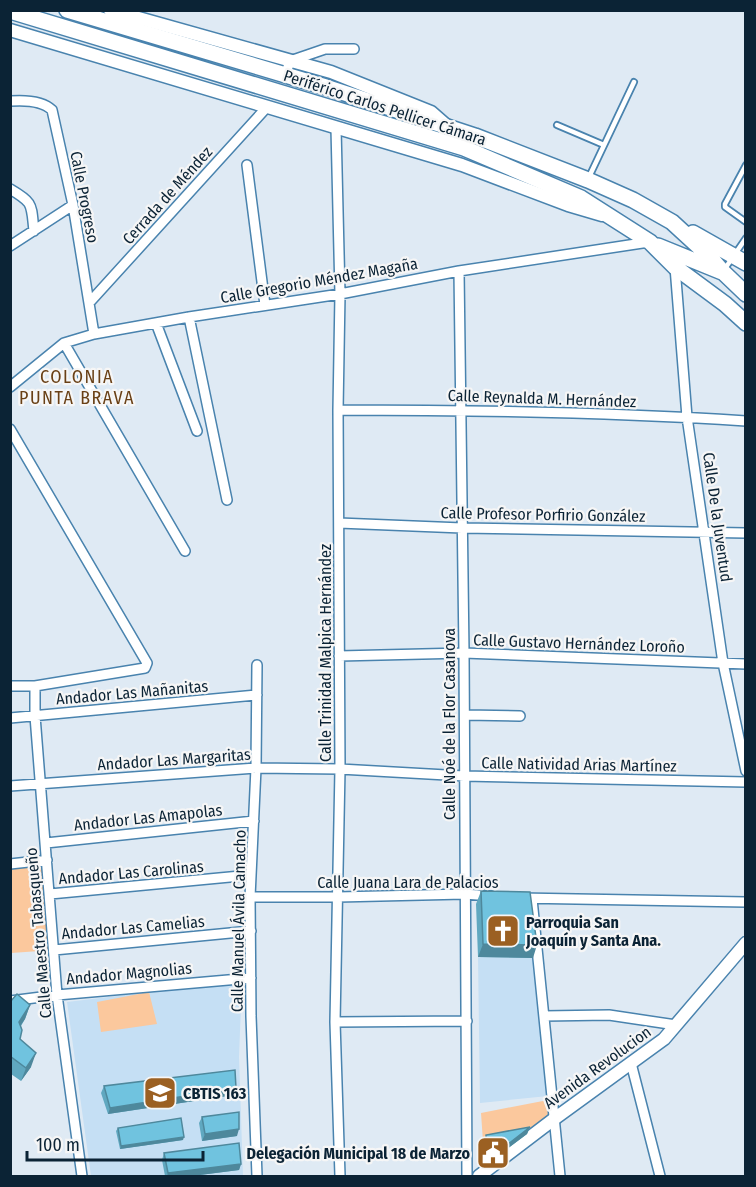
<svg xmlns="http://www.w3.org/2000/svg" width="756" height="1187" font-family="'Fira Sans Condensed',sans-serif">
<rect width="100%" height="100%" fill="#dfeaf4"/>
<!-- built -->
<path fill="#c5dff4" d="M478,957L533,958L548,1096L480,1103Z
M242,981L239,1057L243,1176H91L67,1002Z"/>
<!-- green -->
<path fill="#fbc89d" d="M47,860L54,950L11,953V864Z
M149,992L157,1024L101,1032L97,1002Z
M548,1100L550,1114L527,1134L483,1142L481,1113Z"/>
<g fill="none" stroke-linecap="round" stroke-linejoin="round">
<!-- service casing -->
<g stroke="#4983ae" stroke-width="8">
<path id="service" d="M557,125L604,145
M746,165L725,204V207L746,222
M589,177L634,82
M724,270L746,238"/>
</g>
<!-- minor casing -->
<g stroke="#4983ae" stroke-width="12">
<path id="minor" d="M285,76L290,61L325,49H354
M10,101C24,100 42,100 52,110L73,205L94,334
M336,128L340,294L338,410L340,769L335,1022L340,1176
M247,165L265,305
M10,189C34,203 31,204 34,231
M10,246L73,205
M675,267L687,417L723,663L746,771
M459,271L464,653L467,1176
M89,303L267,107
M189,317L227,500
M156,323L197,431
M64,343L185,551
M10,387L64,343L94,334L189,317L340,294L459,271L649,242
M338,410C474,410 610,412 746,421
M10,429L147,663L145,668L35,686H10
M339,523L462,528L746,533
M339,656L464,653L746,664
M257,665L256,768L250,897L251,1016L257,1176
M35,686V716L57,995L82,1176
M465,715L520,716
M10,718L257,695
M10,786L256,768L340,769L464,776L746,782
M46,843L254,821
M10,864L47,860
M50,894L251,875
M250,897H338L464,894L491,896
M520,898L746,902
M532,899L560,1176
M54,950L251,931
M10,1001L57,995L251,978
M544,1016L609,1015L676,1025
M335,1022L467,1021
M631,1063L660,1176"/>
</g>
<!-- tertiary casing -->
<g stroke="#4983ae" stroke-width="15">
<path id="tertiary" d="M110,10L331,72L431,112L447,126
M10,30L462,165L568,205L602,215
M479,1176L554,1119L664,1039L746,943"/>
</g>
<!-- primary casing -->
<g stroke="#4983ae" stroke-width="18">
<path id="primary" d="M67,10L326,87L475,136L588,180L633,200L672,222L709,256L723,272L746,294
M10,11L464,148L581,198L650,242L675,267L725,304L746,323
M693,233L746,263
M658,246L722,272"/>
</g>
<!-- service -->
<use href="#service" stroke="#fff" stroke-width="4.5"/>
<!-- minor -->
<use href="#minor" stroke="#fff" stroke-width="9"/>
<!-- tertiary -->
<use href="#tertiary" stroke="#fff" stroke-width="12"/>
<!-- primary -->
<use href="#primary" stroke="#fff" stroke-width="15"/>
</g>
<!-- wall -->
<path fill="#60a8c0" d="M481,891L533,958L478,957L476,904Z
M10,1002L30,1005L25,1019L21,1026L20,1039L31,1067L21,1081L11,1074L10,1076Z
M104,1086L236,1088L234,1095L108,1114L101,1093Z
M202,1117L237,1136L202,1141L199,1123Z
M530,1127L527,1134L486,1165L483,1142L486,1135Z
M118,1128L183,1140L120,1149L116,1131Z
M164,1153L241,1164L239,1170L192,1176H165L162,1160Z"/>
<!-- shaded-wall -->
<path fill="#4e889c" d="M483,944L537,945L533,958L478,957Z
M30,1005L25,1019L14,1035L19,1022Z
M36,1053L31,1067L21,1081L26,1068Z
M236,1088L234,1095L108,1114L110,1108Z
M530,1127L527,1134L486,1165L489,1159Z
M239,1129L237,1136L202,1141L205,1134Z
M184,1137L183,1140L120,1149L121,1146Z
M241,1164L239,1170L192,1176H167L168,1173Z"/>
<!-- building -->
<path fill="#70c3df" stroke="#4e889c" stroke-width="1.5" d="M481,891L530,892L537,945L483,944Z
M17,994L30,1005L19,1022L22,1030L20,1039L36,1053L26,1068L10,1056V1002Z
M235,1070L236,1088L110,1108L104,1086Z
M239,1112V1129L205,1134L202,1117Z
M181,1118L184,1137L121,1146L118,1128Z
M530,1127L489,1159L486,1135Z
M239,1143L241,1164L168,1173L164,1153Z"/>
<!-- icons -->
<defs>
<g id="church-square" transform="scale(1.725)"><rect x="-9" y="-9" width="18" height="18" rx="4" fill="#9b6022" stroke="#f6f6f6"/><path d="M-1.2-6h2.4v3.5h3.3v2.4h-3.3V6h-2.4V-.1h-3.3v-2.4h3.3Z" fill="#fff"/></g>
<g id="university-square" transform="scale(1.725)"><rect x="-9" y="-9" width="18" height="18" rx="4" fill="#9b6022" stroke="#f6f6f6"/><path d="M0-5L7-2L0 1L-7-2ZM-4 1L0 2.5L4 1V4Q0 6-4 4Z" fill="#fff"/></g>
<g id="civic-square" transform="scale(1.725)"><rect x="-9" y="-9" width="18" height="18" rx="4" fill="#9b6022" stroke="#f6f6f6"/><path d="M-.6-6.5H3V-4.5H.6V-3L4-1V1h2V6H-6V1h2V-1L-.6-3ZM-1.2 2.5V6h2.4V2.5Z" fill="#fff"/></g>
</defs>
<g fill-rule="evenodd">
<use href="#church-square" x="503" y="931"/>
<use href="#university-square" x="160" y="1093"/>
<use href="#civic-square" x="493" y="1153"/>
</g>
<g text-anchor="middle" stroke-width="4.5" stroke-linejoin="round" paint-order="stroke">
<!-- street labels -->
<g font-size="16" fill="#0b2335" stroke="#f6f6f6">
<text transform="translate(385 107) rotate(18)" y="6">Periférico Carlos Pellicer Cámara</text>
<text transform="translate(167 195) rotate(-48)" y="6">Cerrada de Méndez</text>
<text transform="translate(85 197) rotate(79)" y="6">Calle Progreso</text>
<text transform="translate(319 280) rotate(-10)" y="6">Calle Gregorio Méndez Magaña</text>
<text transform="translate(542 398) rotate(2)" y="6">Calle Reynalda M. Hernández</text>
<text transform="translate(543 514) rotate(1)" y="6">Calle Profesor Porfirio González</text>
<text transform="translate(718 517) rotate(82)" y="6">Calle De la Juventud</text>
<text transform="translate(579 643) rotate(2)" y="6">Calle Gustavo Hernández Loroño</text>
<text transform="translate(325 653) rotate(-90)" y="6">Calle Trinidad Malpica Hernández</text>
<text transform="translate(132 692) rotate(-5)" y="6">Andador Las Mañanitas</text>
<text transform="translate(449 724) rotate(-90)" y="6">Calle Noé de la Flor Casanova</text>
<text transform="translate(174 759) rotate(-4)" y="6">Andador Las Margaritas</text>
<text transform="translate(579 764) rotate(1)" y="6">Calle Natividad Arias Martínez</text>
<text transform="translate(148 817) rotate(-6)" y="6">Andador Las Amapolas</text>
<text transform="translate(131 872) rotate(-5)" y="6">Andador Las Carolinas</text>
<text x="408" y="888">Calle Juana Lara de Palacios</text>
<text transform="translate(238 921) rotate(-89)" y="6">Calle Manuel Ávila Camacho</text>
<text transform="translate(133 927) rotate(-5)" y="6">Andador Las Camelias</text>
<text transform="translate(38 933) rotate(-95)" y="6">Calle Maestro Tabasqueño</text>
<text transform="translate(129 973) rotate(-5)" y="6">Andador Magnolias</text>
<text transform="translate(597 1067) rotate(-36)" y="6">Avenida Revolucion</text>
</g>
<!-- poi labels -->
<g font-size="16" font-weight="bold" fill="#0b2335" stroke="#f6f6f6" text-anchor="start">
<text x="526" y="928">Parroquia San<tspan x="526" dy="18">Joaquín y Santa Ana.</tspan></text>
<text x="183" y="1099">CBTIS 163</text>
<text x="470" y="1159" text-anchor="end">Delegación Municipal 18 de Marzo</text>
</g>
<!-- neighbourhood labels -->
<g font-size="18" letter-spacing="1.5" fill="#694016" stroke="#f6f6f6">
<text x="77" y="383">COLONIA<tspan x="77" dy="21">PUNTA BRAVA</tspan></text>
</g>
</g>
<!-- border -->
<rect width="756" height="1187" fill="none" stroke="#0b2335" stroke-width="24"/>
<!-- scale -->
<path d="M27 1151v9h176v-9" fill="none" stroke="#0b2335" stroke-width="3"/>
<text x="36" y="1151" font-size="18" fill="#0b2335" stroke="#f6f6f6" stroke-width="4.5" paint-order="stroke">100 m</text>
</svg>
